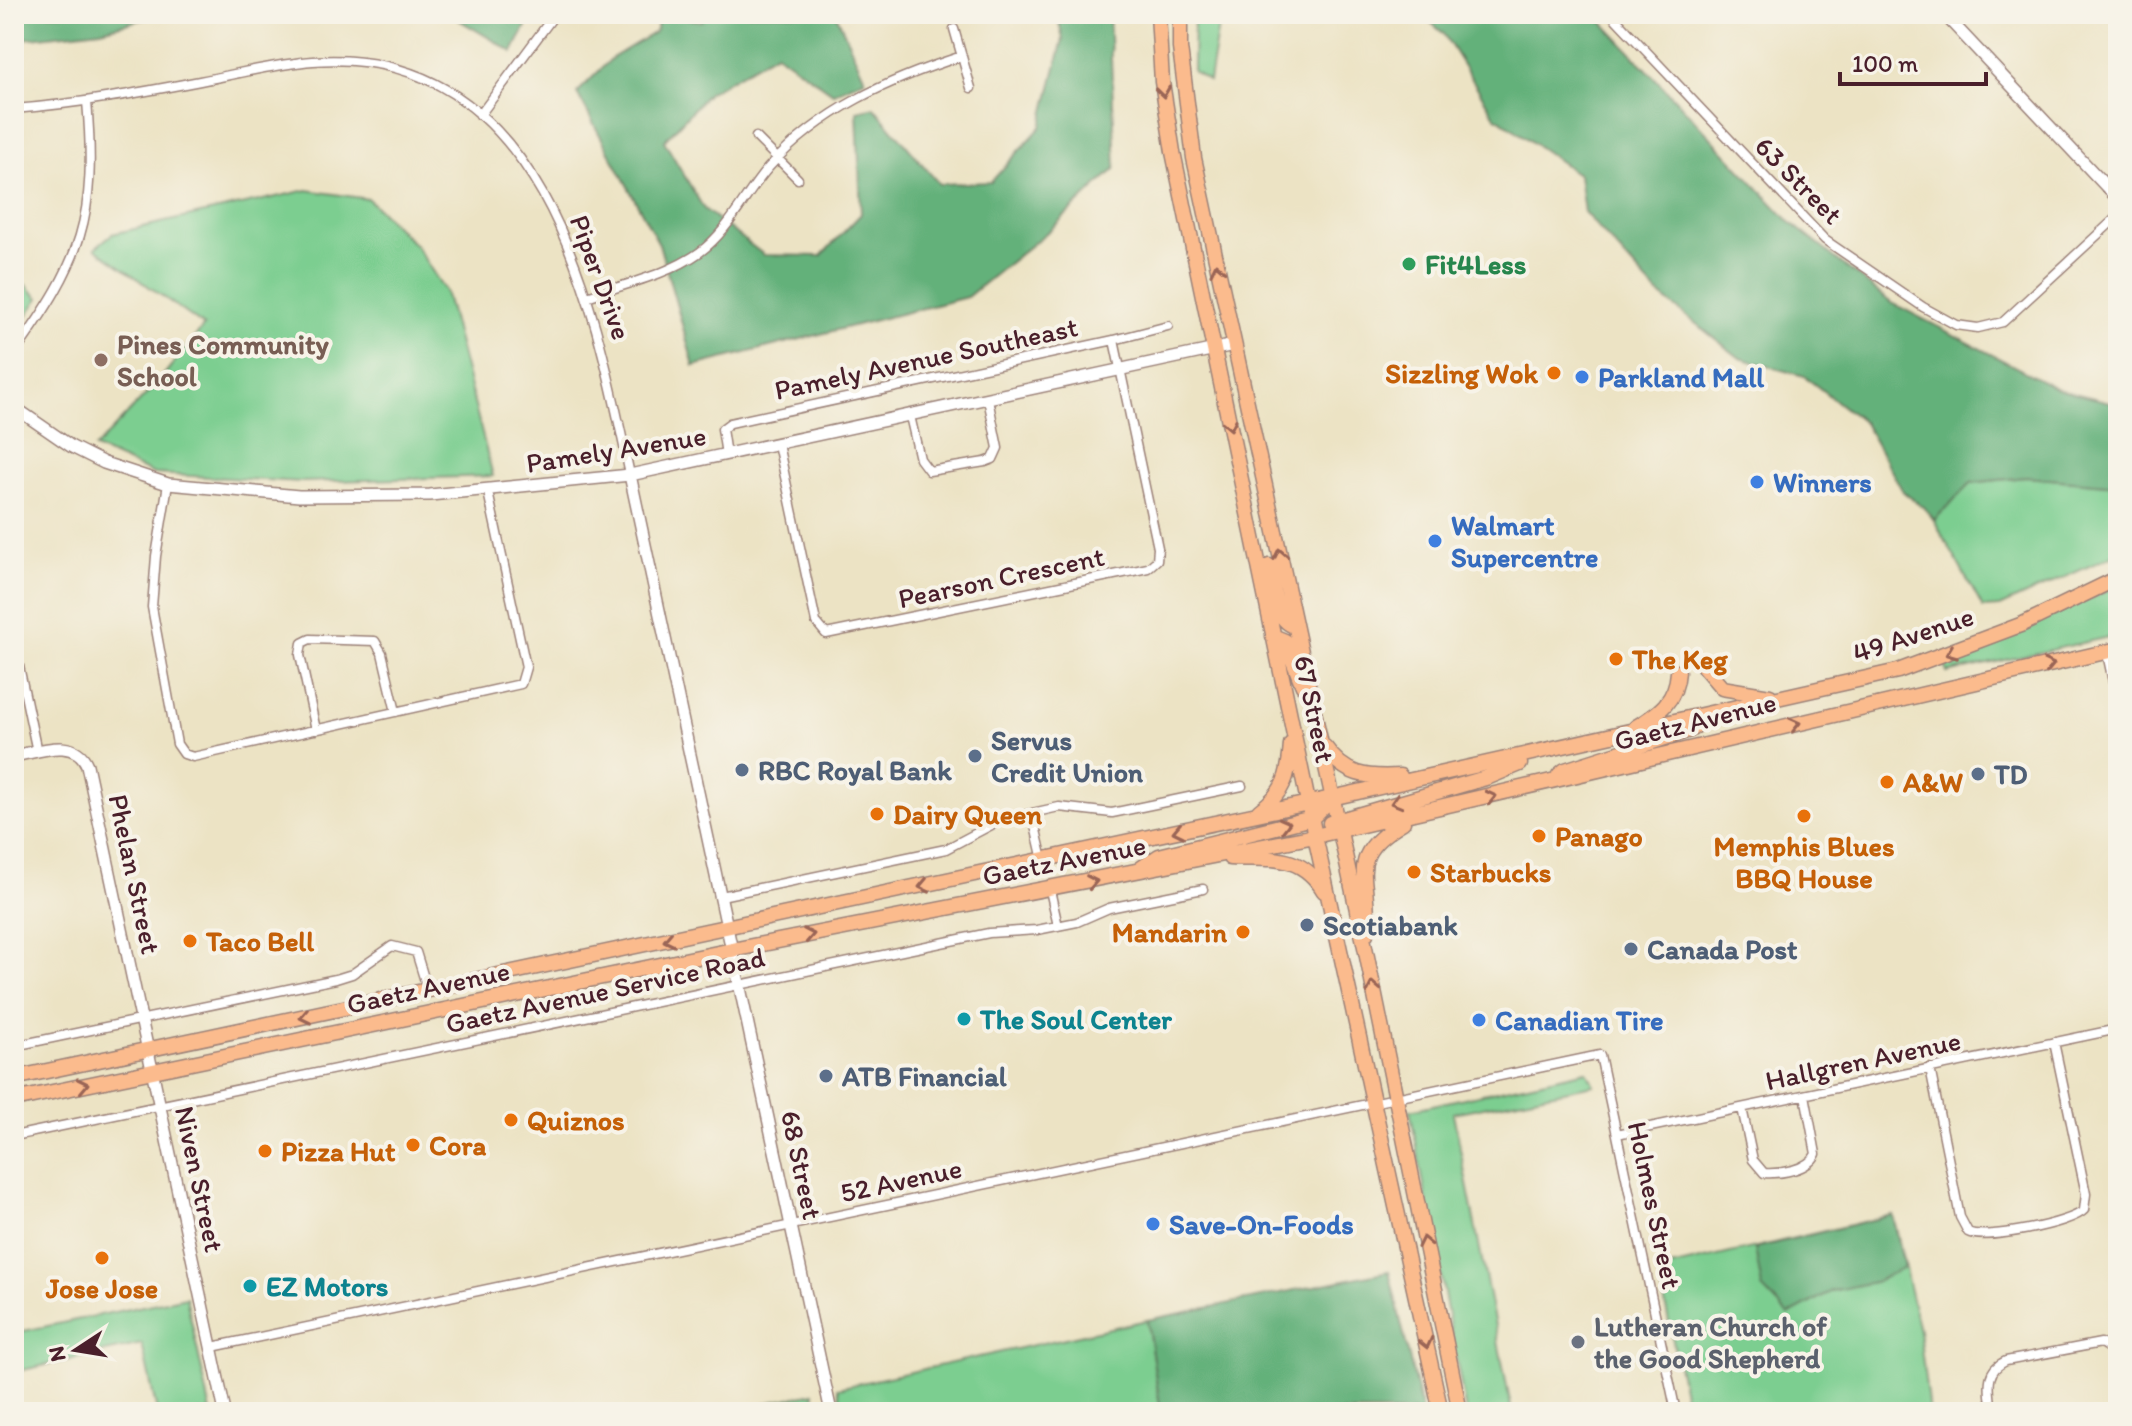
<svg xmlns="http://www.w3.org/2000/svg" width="2132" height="1426" font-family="Itim,sans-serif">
<rect width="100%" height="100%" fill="#f7f3e8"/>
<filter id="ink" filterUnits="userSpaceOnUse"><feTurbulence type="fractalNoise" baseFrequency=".0125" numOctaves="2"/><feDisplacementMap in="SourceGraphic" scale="16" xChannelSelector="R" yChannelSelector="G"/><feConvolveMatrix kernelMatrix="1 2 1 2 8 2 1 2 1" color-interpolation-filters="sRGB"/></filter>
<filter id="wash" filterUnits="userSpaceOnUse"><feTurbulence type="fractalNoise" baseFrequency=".006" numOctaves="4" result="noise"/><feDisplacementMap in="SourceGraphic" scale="32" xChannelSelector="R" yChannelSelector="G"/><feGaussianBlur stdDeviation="1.8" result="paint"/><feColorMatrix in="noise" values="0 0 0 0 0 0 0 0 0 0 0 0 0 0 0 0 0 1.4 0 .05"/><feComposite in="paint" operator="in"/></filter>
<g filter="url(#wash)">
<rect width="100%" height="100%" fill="#ece3c4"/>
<!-- green -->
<path fill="#7bce90" stroke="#62765e" stroke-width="2" d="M1194,14H1220L1209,81L1193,71Z
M307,190L368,199L416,246L445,291L493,476L303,482L154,474L95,448L158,382L204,326L95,248L112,234Z
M14,274L39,298L21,324L14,317Z
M2026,477L2118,485V553L1999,607L1983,608L1934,520L1971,483Z
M2118,586V635L1947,673L1945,664Z
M1587,1071L1594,1085L1453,1113L1512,1412H1466L1410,1110Z
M1893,1215L1919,1331L1929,1412H1688L1658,1270Z
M186,1297L211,1412H157L142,1344L14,1372V1333Z
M1147,1320L1161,1412H843L838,1388Z
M814,1393L818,1412H724Z"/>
<!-- forest -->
<path fill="#64b17a" stroke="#576852" stroke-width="2" d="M14,14H164L101,30L14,40Z
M449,14H532L513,52Z
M661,14L702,21V14H836L865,79L833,93L776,53L708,93L664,141L704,209L764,255L821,256L861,214L857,111L874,107L939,184L991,182L1041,127L1063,39L1057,14H1109L1116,168L1051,229L967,297L694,366L659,244L577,93L612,58L655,32Z
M1421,14H1595L1790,222L1890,302L2058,389L2118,404V485L2026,477L1971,483L1934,520L1924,507L1904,493L1864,423L1804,376L1740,358L1657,293L1584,212L1579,175L1495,116L1443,33Z
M1893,1215L1904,1267L1878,1281L1832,1291L1788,1315L1762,1288L1755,1248Z
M1389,1271L1422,1412H1161L1147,1320Z"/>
</g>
<g filter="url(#ink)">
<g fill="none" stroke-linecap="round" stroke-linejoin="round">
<!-- minor casing -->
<g stroke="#9b8178" stroke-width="11">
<path id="minor" d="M1611,14L1825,240L1923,307L1956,325L1978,328L2003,322L2118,216
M954,29L971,88
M14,109C77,104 138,93 200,81C237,74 275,64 313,61C544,45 594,303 630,475
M480,115L555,14
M756,137L798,179
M587,297C625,284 668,275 700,252C730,230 745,194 769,167C822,109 888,80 962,56
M14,354C82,259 97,219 87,101
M910,416L920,459L929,471L985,462L993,459L998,448L988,399
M778,444L816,622L826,634L1148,568L1157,560L1158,548L1114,340
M726,455L722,429L730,423L1114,340L1168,326
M168,484L156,556L152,607L177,744L184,754L193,757L521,684L526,667L488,492
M14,625L15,647L37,752
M316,730L300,655L302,643L310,639L375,641L382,653L396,712
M1032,813L1043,860
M1050,890L1058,926
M721,896L946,849L1001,820L1059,807L1112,813L1242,786
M14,1046L336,979L352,974L392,946L416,952L428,991
M1930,1068L1960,1217L1968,1232C1983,1241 2073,1223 2084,1210L2086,1194L2054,1042
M1742,1108L1753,1160L1764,1173C1781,1174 1808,1170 1816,1154L1805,1095
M1617,1134L2118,1029
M14,1136L989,933L1037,930L1077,922L1109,908L1203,889
M212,1347L1600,1055L1676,1412
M1992,1412C1990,1391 1983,1371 2006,1361L2101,1343L2111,1350L2118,1376"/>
</g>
<!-- tertiary casing -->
<g stroke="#9b8178" stroke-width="14">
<path id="tertiary" d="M1944,14L2118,199
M14,407L72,447L104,463L168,484L299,496L430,495L630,475L1234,345
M630,475L831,1412
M2108,651L2118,698
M14,756C38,752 75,736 87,765L225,1412"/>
</g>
<!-- primary casing -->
<g stroke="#9b8178" stroke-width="17">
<path id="primary" d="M1158,14L1162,82L1173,152L1315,836L1441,1412
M1180,14V48L1194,158L1365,947L1460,1412
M1269,566C1273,584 1274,621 1295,626
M1273,636L1285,641L1303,686
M1704,667L1722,688L1770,696
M1636,727C1660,712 1676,701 1678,672
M1325,747C1345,776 1366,778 1400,776
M1559,775L1565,770L1690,730L1710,716
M1259,811C1285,792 1289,775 1291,744
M1330,823L1489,777L1520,764
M1230,858C1271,860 1300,852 1324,891
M1140,869L1159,856L1312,818L1332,798
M1366,934C1373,877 1341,859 1403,822
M14,1078L1309,803L1898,671L2023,624L2118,578
M14,1100L732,950L1315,836L2118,649"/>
</g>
<!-- minor -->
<use href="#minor" stroke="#fff" stroke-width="8"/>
<!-- tertiary -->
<use href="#tertiary" stroke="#fff" stroke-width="11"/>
<!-- primary -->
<use href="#primary" stroke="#fbbb8d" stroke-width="14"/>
</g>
<!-- one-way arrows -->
<defs><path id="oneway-chevron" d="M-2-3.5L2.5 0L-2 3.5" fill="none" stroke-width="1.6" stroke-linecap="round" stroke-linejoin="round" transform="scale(2)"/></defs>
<g stroke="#9a6557">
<use href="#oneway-chevron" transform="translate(1163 92) rotate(82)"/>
<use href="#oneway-chevron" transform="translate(1217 269) rotate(-102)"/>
<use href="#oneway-chevron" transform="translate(1230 425) rotate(78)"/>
<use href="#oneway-chevron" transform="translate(1280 554) rotate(-102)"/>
<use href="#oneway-chevron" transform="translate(1951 653) rotate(159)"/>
<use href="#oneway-chevron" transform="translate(2049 665) rotate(-13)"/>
<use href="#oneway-chevron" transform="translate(1795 724) rotate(-13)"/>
<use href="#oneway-chevron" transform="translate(1491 797) rotate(-13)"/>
<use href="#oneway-chevron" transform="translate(1396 802) rotate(164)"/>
<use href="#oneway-chevron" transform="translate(1285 824) rotate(-14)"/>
<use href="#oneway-chevron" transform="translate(1178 831) rotate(168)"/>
<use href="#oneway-chevron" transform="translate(1092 882) rotate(-11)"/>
<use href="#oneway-chevron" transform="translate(924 886) rotate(168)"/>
<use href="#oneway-chevron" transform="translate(809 935) rotate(-11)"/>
<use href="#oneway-chevron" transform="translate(669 940) rotate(168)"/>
<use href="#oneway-chevron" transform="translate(1373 987) rotate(-101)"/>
<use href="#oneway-chevron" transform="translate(305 1017) rotate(168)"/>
<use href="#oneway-chevron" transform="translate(83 1085) rotate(-12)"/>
<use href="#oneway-chevron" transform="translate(1424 1242) rotate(-102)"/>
<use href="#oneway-chevron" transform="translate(1426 1343) rotate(77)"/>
</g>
</g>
<!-- markers -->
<circle fill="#2e9e5b" stroke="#f7f3e8" stroke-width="3" cx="1409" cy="264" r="8"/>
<circle fill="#8d6e63" stroke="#f7f3e8" stroke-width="3" cx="101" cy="360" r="8"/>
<g fill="#e8710a" stroke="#f7f3e8" stroke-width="3">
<circle cx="1554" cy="373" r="8"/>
<circle cx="1616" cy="659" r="8"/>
<circle cx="1887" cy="782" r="8"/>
<circle cx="877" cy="814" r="8"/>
<circle cx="1804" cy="816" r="8"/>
<circle cx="1539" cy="836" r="8"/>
<circle cx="1414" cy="872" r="8"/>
<circle cx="1243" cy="932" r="8"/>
<circle cx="190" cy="941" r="8"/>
<circle cx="511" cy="1120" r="8"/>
<circle cx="413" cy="1145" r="8"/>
<circle cx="265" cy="1151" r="8"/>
<circle cx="102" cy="1258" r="8"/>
</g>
<g fill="#3f7fe0" stroke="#f7f3e8" stroke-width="3">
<circle cx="1582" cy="377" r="8"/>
<circle cx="1757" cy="482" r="8"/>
<circle cx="1435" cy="541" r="8"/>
<circle cx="1479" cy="1020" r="8"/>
<circle cx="1153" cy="1224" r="8"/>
</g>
<g fill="#5c6f8a" stroke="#f7f3e8" stroke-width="3">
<circle cx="975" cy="756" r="8"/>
<circle cx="742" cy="770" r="8"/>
<circle cx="1978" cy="774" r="8"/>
<circle cx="1307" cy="925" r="8"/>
<circle cx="1631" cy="949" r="8"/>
<circle cx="826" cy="1076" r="8"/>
</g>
<g fill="#0f9aa8" stroke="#f7f3e8" stroke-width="3">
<circle cx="964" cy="1019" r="8"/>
<circle cx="250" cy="1286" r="8"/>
</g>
<circle fill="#6b7280" stroke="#f7f3e8" stroke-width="3" cx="1578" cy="1342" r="8"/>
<g text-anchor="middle" stroke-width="8" stroke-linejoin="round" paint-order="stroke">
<!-- street labels -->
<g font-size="28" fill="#4a1f2b" stroke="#f7f3e8">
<text transform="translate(1799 180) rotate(45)" y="10">63 Street</text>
<text transform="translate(601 277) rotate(70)" y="10">Piper Drive</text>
<text transform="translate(926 358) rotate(-12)" y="10">Pamely Avenue Southeast</text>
<text transform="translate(616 449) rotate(-9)" y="10">Pamely Avenue</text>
<text transform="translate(1001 577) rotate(-12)" y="10">Pearson Crescent</text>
<text transform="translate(1913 634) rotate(-18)" y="10">49 Avenue</text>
<text transform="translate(1315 709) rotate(78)" y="10">67 Street</text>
<text transform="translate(1695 721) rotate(-14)" y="10">Gaetz Avenue</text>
<text transform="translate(1064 860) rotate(-11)" y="10">Gaetz Avenue</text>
<text transform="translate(135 874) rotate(78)" y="10">Phelan Street</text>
<text transform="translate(428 987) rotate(-12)" y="10">Gaetz Avenue</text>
<text transform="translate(605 990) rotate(-12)" y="10">Gaetz Avenue Service Road</text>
<text transform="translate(1863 1060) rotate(-12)" y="10">Hallgren Avenue</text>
<text transform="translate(802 1165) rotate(78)" y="10">68 Street</text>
<text transform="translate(200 1179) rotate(78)" y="10">Niven Street</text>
<text transform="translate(901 1180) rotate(-12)" y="10">52 Avenue</text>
<text transform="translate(1655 1205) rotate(78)" y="10">Holmes Street</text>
</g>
<!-- leisure labels -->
<g font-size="28" font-weight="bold" fill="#27864d" stroke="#f7f3e8" text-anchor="start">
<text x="1425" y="274">Fit4Less</text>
</g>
<!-- education labels -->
<g font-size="28" font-weight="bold" fill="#785e54" stroke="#f7f3e8" text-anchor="start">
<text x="117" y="354">Pines Community<tspan x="117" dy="32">School</tspan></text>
</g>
<!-- food labels -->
<g font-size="28" font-weight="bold" fill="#c56008" stroke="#f7f3e8" text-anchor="start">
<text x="1538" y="383" text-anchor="end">Sizzling Wok</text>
<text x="1632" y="669">The Keg</text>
<text x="1903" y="792">A&amp;W</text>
<text x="893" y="824">Dairy Queen</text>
<text x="1555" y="846">Panago</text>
<text x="1804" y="856" text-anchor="middle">Memphis Blues<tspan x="1804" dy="32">BBQ House</tspan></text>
<text x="1430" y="882">Starbucks</text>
<text x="1227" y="942" text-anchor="end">Mandarin</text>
<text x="206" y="951">Taco Bell</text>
<text x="527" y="1130">Quiznos</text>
<text x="429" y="1155">Cora</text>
<text x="281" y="1161">Pizza Hut</text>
<text x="102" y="1298" text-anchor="middle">Jose Jose</text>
</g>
<!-- shop labels -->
<g font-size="28" font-weight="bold" fill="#366cbe" stroke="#f7f3e8" text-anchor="start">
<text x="1598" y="387">Parkland Mall</text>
<text x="1773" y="492">Winners</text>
<text x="1451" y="535">Walmart<tspan x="1451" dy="32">Supercentre</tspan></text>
<text x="1495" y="1030">Canadian Tire</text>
<text x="1169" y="1234">Save-On-Foods</text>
</g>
<!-- service labels -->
<g font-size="28" font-weight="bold" fill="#4e5e75" stroke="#f7f3e8" text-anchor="start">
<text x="991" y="750">Servus<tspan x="991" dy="32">Credit Union</tspan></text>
<text x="758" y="780">RBC Royal Bank</text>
<text x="1994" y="784">TD</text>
<text x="1323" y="935">Scotiabank</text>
<text x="1647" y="959">Canada Post</text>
<text x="842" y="1086">ATB Financial</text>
</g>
<!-- culture labels -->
<g font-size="28" font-weight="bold" fill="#0d838f" stroke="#f7f3e8" text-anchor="start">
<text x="980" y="1029">The Soul Center</text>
<text x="266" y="1296">EZ Motors</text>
</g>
<!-- worship labels -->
<g font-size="28" font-weight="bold" fill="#5b616d" stroke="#f7f3e8" text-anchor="start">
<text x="1594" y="1336">Lutheran Church of<tspan x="1594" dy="32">the Good Shepherd</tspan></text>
</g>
</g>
<!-- margin -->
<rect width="2132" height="1426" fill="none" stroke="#f7f3e8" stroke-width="48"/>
<!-- north arrow -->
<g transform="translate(76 1350) rotate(258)" stroke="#f7f3e8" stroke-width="6" paint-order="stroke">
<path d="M0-6L14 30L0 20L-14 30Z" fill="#4a1f2b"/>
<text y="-12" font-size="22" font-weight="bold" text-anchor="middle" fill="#4a1f2b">N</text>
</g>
<!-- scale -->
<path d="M1840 72v12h146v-12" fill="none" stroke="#4a1f2b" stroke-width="4"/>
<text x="1852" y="72" font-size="24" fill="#4a1f2b" stroke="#f7f3e8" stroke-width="6" paint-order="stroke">100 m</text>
</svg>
